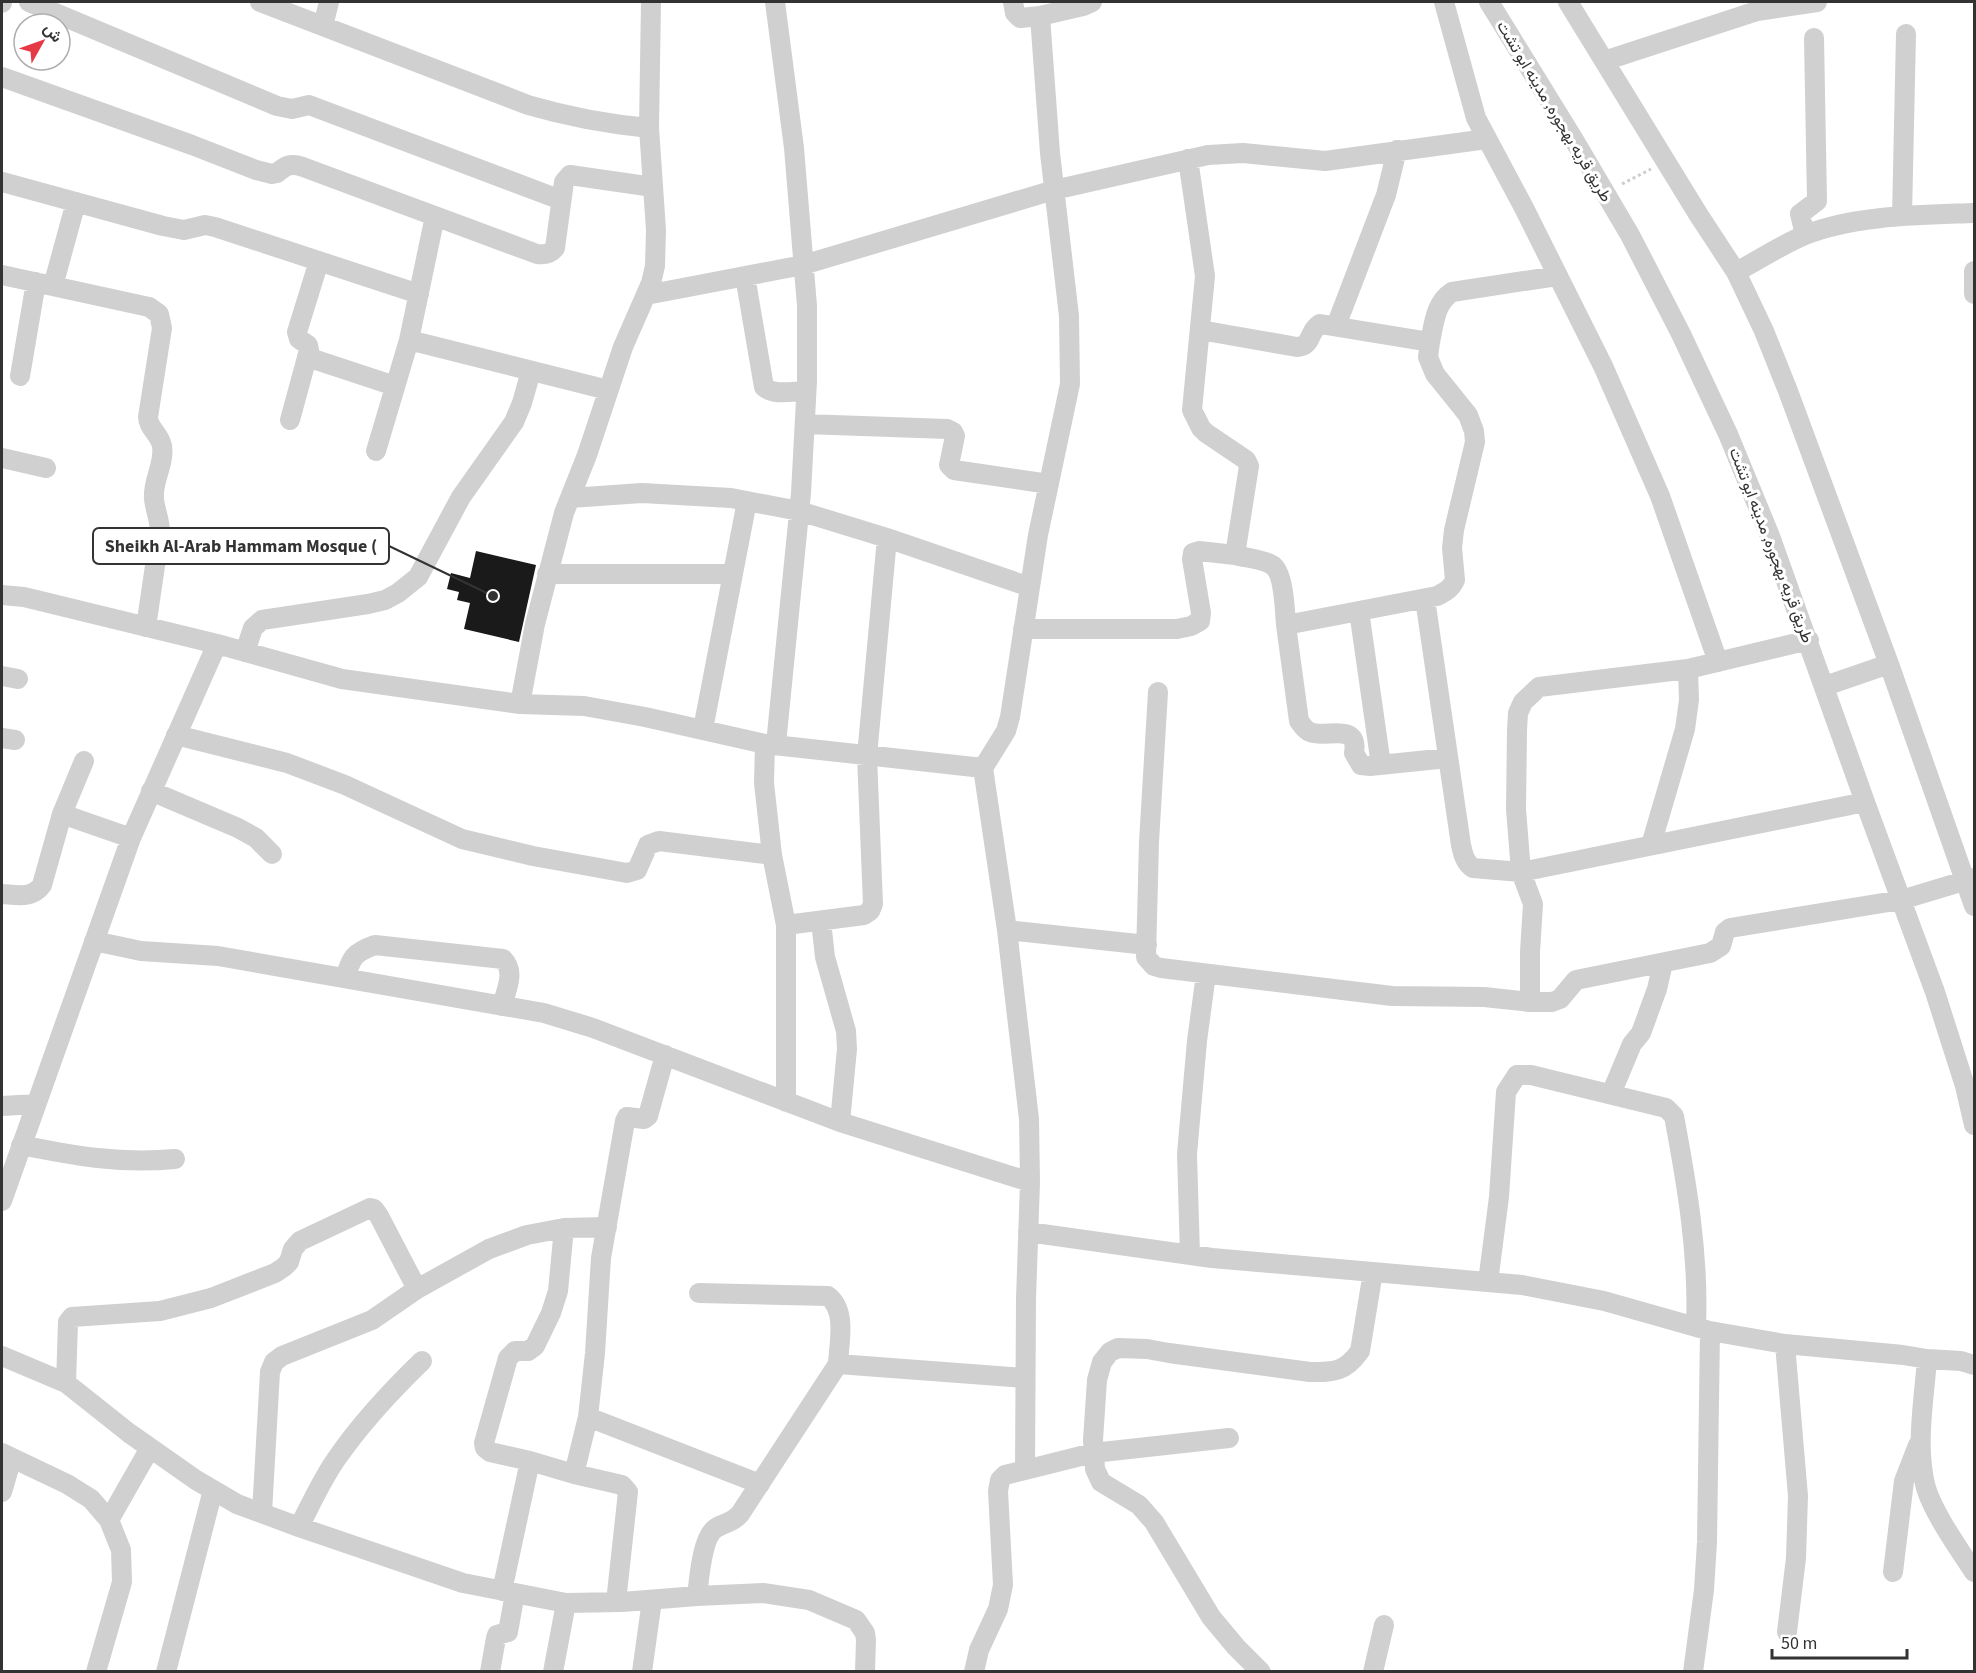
<svg xmlns="http://www.w3.org/2000/svg" width="1976" height="1673" font-family="'Source Sans 3',Vazirmatn,sans-serif">
<rect width="100%" height="100%" fill="#fff"/>
<!-- building -->
<path fill="#1a1a1a" d="M476,551L536,565L519,642L464,629L470,603L457,600L459,592L447,589L451,573L470,578Z"/>
<g fill="none" stroke-linecap="round" stroke-linejoin="round">
<!-- path -->
<path stroke="#cdcdcd" stroke-width="3" stroke-dasharray="3 3" stroke-linecap="butt" d="M1622,184L1651,169"/>
<!-- minor -->
<path stroke="#d0d0d0" stroke-width="20" d="M29,2L277,106L292,109L309,105L561,200
M260,2L528,105C569,117 607,124 649,128
M775,2L794,148L807,306V381L801,493L776,744
M1013,2L1015,13L1020,18L1040,16
M1444,2L1476,118L1523,206L1603,366L1660,496L1718,662
M1489,2L1574,140L1630,235L1681,334L1728,434L1770,536L1865,802L1935,992L1965,1086L1974,1125
M1568,2L1698,214L1736,272L1764,331L1788,391L1889,664L1974,906
M2,3V2
M323,26L329,2
M1604,61L1757,11L1817,2
M2,77L192,145L256,170L272,174L277,173C286,165 291,163 303,167L537,254C545,255 550,254 555,248L564,182L570,175L653,187
M2,182L163,226L184,230L205,225L215,227L419,294
M1902,216L1906,34
M1805,235L1800,214L1817,201L1814,38
M1974,271V294
M1736,272C1759,260 1781,245 1805,235C1855,215 1921,215 1974,213
M2,275L149,307L159,314L162,328L148,417C148,428 160,434 162,446C165,464 152,481 154,499C155,510 160,520 160,532L146,627
M745,276L764,387C775,396 793,391 806,391
M53,286L76,202
M646,295L803,265L1054,190L1208,155L1243,153L1325,161L1487,139
M1336,326L1386,195L1397,150
M1200,330L1297,347C1313,346 1308,331 1320,324L1430,342C1434,324 1435,303 1452,292L1557,276
M409,340L608,390
M307,357L395,386
M20,376L36,282
M290,420L309,350L308,345L299,339L297,332L319,261
M805,424L947,429L953,432L955,436L949,465L954,470L1049,484
M376,451L409,340L435,216
M2,458L46,468
M570,498L642,493L731,498L799,511L887,538L1030,587
M1235,555C1246,558 1263,559 1272,565C1284,572 1285,612 1286,625L1437,596C1445,592 1451,589 1455,580L1452,548L1454,530L1475,442L1474,431L1468,415L1435,374L1430,362L1428,357L1430,342
M547,574H733
M2,595L24,597L217,644L342,679L520,704L584,706L645,717L765,744L983,768L1007,930L1147,945
M1425,599L1461,845C1463,854 1465,863 1473,868L1521,872L1865,802
M1359,611L1381,765
M1286,625L1299,721C1302,725 1305,730 1310,732C1325,739 1359,721 1354,753L1361,765L1370,766L1448,758
M1023,629H1177L1191,626L1200,621L1201,613L1192,559L1193,553L1199,551L1235,555L1249,466L1246,460L1206,433L1201,428L1192,410L1205,276L1188,159
M245,652L253,628L262,620L368,604L385,600L398,593L418,577L461,497L514,422L522,403L531,371
M2,676L18,679
M1825,686L1889,664
M1158,692L1149,842L1146,957L1154,966L1161,968L1392,996L1484,997L1530,1002H1552L1560,999L1576,980L1710,953L1721,946L1725,932L1730,928L1901,900L1974,878
M520,704L535,624L564,513L587,455L623,347L651,283L655,266L656,230L649,128L651,2
M703,729L747,501
M176,735L287,763L345,785L462,839L533,856L627,873L637,870L648,845L659,841L772,855
M2,738L15,740
M765,744L764,783L772,855L786,925V1102
M983,768L1006,731L1010,717L1038,535L1070,384L1069,316L1050,153L1040,16L1083,6L1092,2
M151,791L238,828L256,838L272,854
M62,814L131,838L217,644
M1651,845L1685,729L1689,700L1688,669
M2,894C17,895 32,899 42,885L62,814L84,761
M821,921L825,957L846,1031L847,1049L840,1122
M786,925L864,915L870,911L873,904L867,756L887,538
M1007,930L1029,1119L1030,1182L1026,1299L1025,1470
M94,941L141,951L218,956L544,1013L593,1028L840,1122L1030,1182
M345,978C352,957 353,953 375,945L503,959C516,972 506,990 502,1006
M1530,1002V952L1533,904L1521,872L1516,809L1517,730L1518,713L1523,702L1539,687L1688,669L1809,640
M665,1055L648,1116L644,1119L627,1117L625,1121L601,1258L595,1353L588,1417L760,1484
M1611,1094L1632,1044L1641,1033L1657,989L1663,963
M2,1106L36,1104
M21,1145C75,1156 119,1164 175,1159
M2,1201L131,838
M564,1228L558,1291L551,1313L535,1346L528,1351H515L508,1358L484,1443L485,1448L490,1452L530,1461L574,1474
M1028,1232L1212,1258L1522,1285L1604,1301L1710,1331L1785,1344L1903,1355L1927,1359L1961,1361L1974,1365
M1190,1255L1187,1154L1197,1041L1206,974
M1488,1282L1499,1197L1506,1092L1517,1075H1531L1666,1108L1674,1116C1687,1185 1699,1256 1696,1326
M699,1293L828,1296C847,1311 839,1342 838,1364
M1785,1344L1798,1496L1796,1558L1787,1632
M2,1356L66,1383L129,1433L196,1480L237,1504L299,1527L463,1583L566,1603L622,1602L697,1596L763,1593L809,1600L856,1620L865,1633L866,1640L865,1672
M1927,1359C1924,1401 1915,1447 1926,1488C1934,1514 1959,1549 1974,1572
M66,1383L68,1322L72,1317L160,1311L211,1298L275,1273L284,1267L289,1262L293,1249L300,1241L370,1208L374,1209L379,1216L417,1289
M588,1417L574,1474L622,1485L628,1492L616,1602
M2,1453L67,1484L91,1499L109,1520L121,1550L122,1582L96,1672
M2,1492L12,1458
M262,1513L270,1372L274,1362L282,1356L372,1320L417,1289L489,1249L527,1235L564,1228L607,1227
M109,1520L150,1448
M299,1527C311,1504 322,1479 337,1458C362,1422 391,1391 422,1361
M1893,1572L1904,1481L1918,1445
M502,1591L530,1461
M697,1596C699,1580 702,1536 716,1528C726,1521 730,1525 740,1514L838,1364L1025,1378
M166,1672L213,1490
M490,1672L496,1638L497,1635L508,1632L515,1593
M553,1672L566,1603
M642,1672L652,1600
M974,1672L979,1650L998,1609L1003,1585L998,1491L1000,1480L1005,1475L1093,1453L1229,1438
M1261,1672L1236,1647L1211,1617L1154,1522L1139,1505L1101,1482L1095,1469L1093,1440L1097,1380L1102,1362L1110,1352L1118,1348L1147,1349L1169,1353L1310,1372C1335,1372 1345,1372 1360,1351L1373,1272
M1373,1672L1384,1625
M1693,1672L1704,1590L1707,1542L1710,1331"/>
</g>
<g text-anchor="middle" stroke-width="6" stroke-linejoin="round" paint-order="stroke">
<!-- street labels -->
<g font-size="16" fill="#333" stroke="#fff">
<text transform="translate(1555 111) rotate(59)" y="6">طريق قريه بهجوره, مدينه ابو تشت</text>
<text transform="translate(1772 545) rotate(69)" y="6">طريق قريه بهجوره, مدينه ابو تشت</text>
</g>
</g>
<!-- callouts -->
<path fill="none" stroke="#333" stroke-width="2" d="M493 596L389 546"/>
<circle fill="#333" stroke="#fff" stroke-width="2" cx="493" cy="596" r="6"/>
<rect fill="#fff" stroke="#333" stroke-width="2" x="93" y="528" width="296" height="36" rx="6"/>
<g font-size="18" text-anchor="middle" font-weight="bold" fill="#333">
<text x="241" y="552">Sheikh Al-Arab Hammam Mosque (</text>
</g>
<!-- border -->
<rect width="1976" height="1673" fill="none" stroke="#333333" stroke-width="6"/>
<!-- north arrow -->
<g transform="translate(42 42) rotate(50)"><circle r="28" fill="#ffffff" stroke="#adadad" stroke-width="1.5"/>
<path d="M0-4.5L10 22L0 15L-10 22Z" fill="#e63946"/>
<text y="-9" font-size="16" font-weight="bold" text-anchor="middle" fill="#333333">ش</text>
</g>
<!-- scale -->
<path d="M1772 1649v9h135v-9" fill="none" stroke="#333333" stroke-width="3"/>
<text x="1781" y="1649" font-size="18" fill="#333333" stroke="#ffffff" stroke-width="4.5" paint-order="stroke">50 m</text>
</svg>
